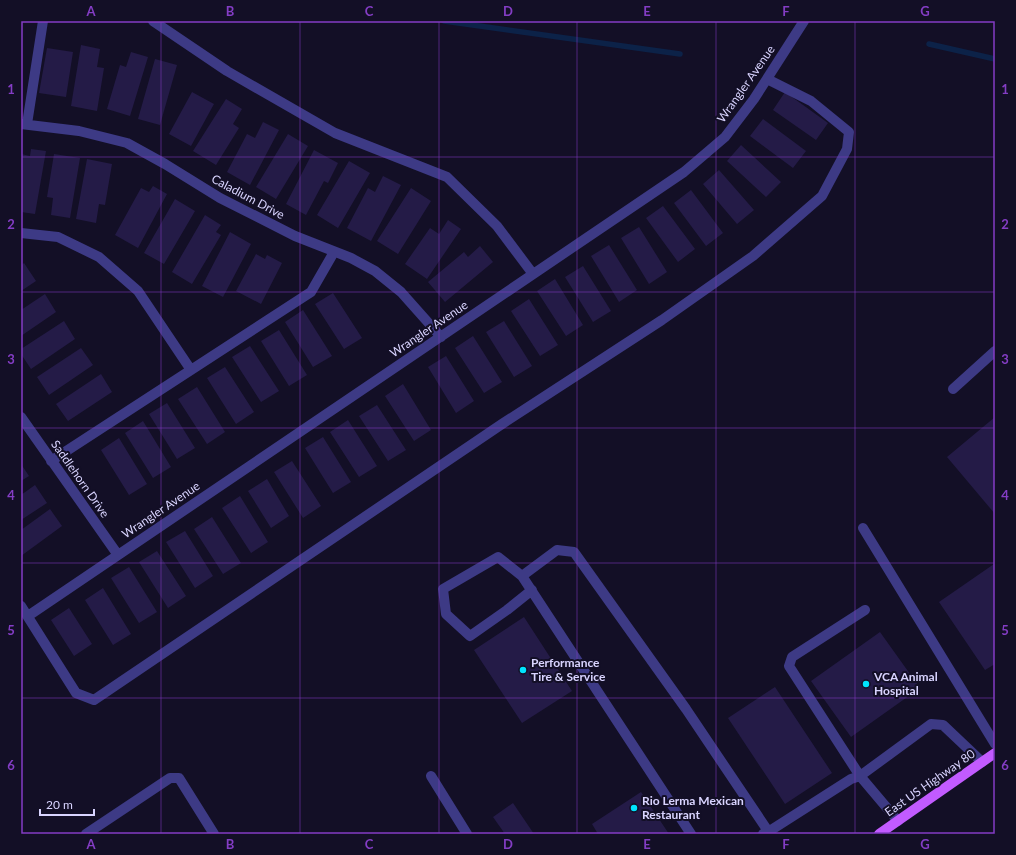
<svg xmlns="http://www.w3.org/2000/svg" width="1016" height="855" font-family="Lato,sans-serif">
<rect width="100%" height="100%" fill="#130f26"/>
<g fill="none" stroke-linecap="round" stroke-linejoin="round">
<!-- stream -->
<path stroke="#0c2248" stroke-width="5.5" d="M444,21L680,54
M929,44L995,59"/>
</g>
<!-- building -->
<path fill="#241b47" d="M81,45L100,49L97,67L104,68L97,111L71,106Z
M47,48L73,52L66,97L39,93Z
M131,52L148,57L130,116L107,109L120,65L126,67Z
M155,59L177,65L160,125L138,119Z
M192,92L214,104L191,146L169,134Z
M785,92L828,123L816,140L773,110Z
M226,99L242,109L233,124L239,128L216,165L193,151Z
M763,119L806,151L793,168L750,136Z
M263,122L279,130L250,185L227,172L247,134L255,138Z
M288,134L308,146L276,199L256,187Z
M741,145L781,182L766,197L727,161Z
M31,149L46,151L35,214L21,212V154L30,156Z
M314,150L338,163L328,183L324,181L306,215L286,204Z
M54,154L80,158L70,218L51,215L53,198L47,197Z
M87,159L112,164L105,205L99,204L96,223L76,219Z
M349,161L370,173L338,228L317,215Z
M719,170L754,210L737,224L703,184Z
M383,176L401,185L371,241L347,228L368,188L375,192Z
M153,186L167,194L138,248L115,235L141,188L149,192Z
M411,188L431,201L398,254L377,241Z
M691,190L723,233L706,246L674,203Z
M175,199L195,211L164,264L144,253Z
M663,206L695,249L678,262L646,218Z
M205,215L221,225L216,232L221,235L192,284L172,272Z
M448,220L461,229L427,279L405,264L430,228L439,234Z
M639,227L667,272L649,284L621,238Z
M230,232L251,244L223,297L202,286Z
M609,245L637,290L619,302L591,256Z
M480,246L493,262L445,302L428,282L464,252L468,257Z
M256,254L265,259L267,255L282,263L261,304L236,291Z
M24,263L36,281L21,291V266Z
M583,266L611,311L593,322L565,277Z
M555,279L583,325L566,336L537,291Z
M333,293L362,338L344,349L315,304Z
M45,294L56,312L21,336V310Z
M529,299L558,345L540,356L511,311Z
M303,310L332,356L313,367L285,322Z
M64,321L75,339L31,369L21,354V349Z
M504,321L532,366L514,377L486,332Z
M279,330L307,375L289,386L261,341Z
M473,336L502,382L484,393L455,348Z
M250,346L279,391L261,402L232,357Z
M81,348L93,365L49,395L37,377Z
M446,356L474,401L456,413L428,367Z
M225,367L254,412L236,424L207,378Z
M101,374L112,392L68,421L56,404Z
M403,384L431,430L414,441L385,396Z
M197,387L225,432L207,444L178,399Z
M167,403L195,448L177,459L149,414Z
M377,405L406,450L388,461L359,416Z
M995,417V514L947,457Z
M348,420L377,466L359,477L330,432Z
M143,421L171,467L153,478L125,433Z
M323,437L351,482L333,493L305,448Z
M119,438L147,484L129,495L101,450Z
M292,461L321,506L303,518L274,472Z
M21,464L29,476L21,481Z
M267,479L289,516L271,528L248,491Z
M35,485L47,503L21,520V495Z
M240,496L268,542L251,553L222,508Z
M50,509L62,526L21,556V530Z
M212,517L241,563L223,574L194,529Z
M185,531L213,576L195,588L166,542Z
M157,551L186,596L168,608L139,562Z
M994,564L995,664L985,670L939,602Z
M129,567L157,612L139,623L111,578Z
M103,588L131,634L113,645L85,600Z
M69,608L92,644L74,656L51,620Z
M524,617L572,691L522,723L474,650Z
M880,632L920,688L851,737L811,681Z
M775,687L832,773L785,804L728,718Z
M641,792L669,834H598L592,824Z
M513,803L534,834H505L493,817Z"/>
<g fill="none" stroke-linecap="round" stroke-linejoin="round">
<!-- minor -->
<path stroke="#3d3a85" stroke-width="10" d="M153,21L227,71L335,133L447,177L497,226L533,274
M21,124L79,131L127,143L165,164L220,198L295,236L351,258L375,271L401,292L441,337
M27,124L43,21
M21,233L58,237L99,257L138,291L191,370
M953,389L995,351
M21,417L118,555
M51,461L311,292L334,252
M863,528L995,744
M522,576L557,550L574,552L686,709L770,834
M532,590L507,610L470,636L446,614L443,589L498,557L522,576L691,834
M21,606L76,693L94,700L502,424L662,320L753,256L822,196L847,149L849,132L811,101L767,79
M865,610L792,657L789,666L860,776L931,724L943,725L982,762
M28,616L684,172L725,137L754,99L804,21
M431,776L467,834
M86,834L170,778H179L214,834
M763,834L768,832L851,779L860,776L898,821"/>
<!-- major -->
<path stroke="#c25bff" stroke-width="10" d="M879,834L995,753"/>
</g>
<!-- grid -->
<path fill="none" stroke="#843dc5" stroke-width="1" stroke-opacity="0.55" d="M161,21V834M300,21V834M439,21V834M577,21V834M716,21V834M855,21V834M21,157H995M21,292H995M21,428H995M21,563H995M21,698H995"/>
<!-- markers -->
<g fill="#00e5ff" stroke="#130f26" stroke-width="1.5">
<circle cx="523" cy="670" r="4"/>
<circle cx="866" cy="684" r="4"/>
<circle cx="634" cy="808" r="4"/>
</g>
<g text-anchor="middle" stroke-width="4" stroke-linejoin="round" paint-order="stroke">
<!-- street labels -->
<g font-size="12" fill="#d9d4ff" stroke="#130f26">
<text transform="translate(746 84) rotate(-55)" y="4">Wrangler Avenue</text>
<text transform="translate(248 197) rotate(28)" y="4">Caladium Drive</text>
<text transform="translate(429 329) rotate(-34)" y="4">Wrangler Avenue</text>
<text transform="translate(80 479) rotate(55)" y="4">Saddlehorn Drive</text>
<text transform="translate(161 510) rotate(-34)" y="4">Wrangler Avenue</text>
<text transform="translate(930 783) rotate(-35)" y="4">East US Highway 80</text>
</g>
<!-- poi labels -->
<g font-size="12" font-weight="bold" fill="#d9d4ff" stroke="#130f26" text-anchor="start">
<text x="531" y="667">Performance<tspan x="531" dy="14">Tire &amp; Service</tspan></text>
<text x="874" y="681">VCA Animal<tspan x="874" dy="14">Hospital</tspan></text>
<text x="642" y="805">Rio Lerma Mexican<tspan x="642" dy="14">Restaurant</tspan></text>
</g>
</g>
<!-- border -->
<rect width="1016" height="855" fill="none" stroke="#130f26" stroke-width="44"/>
<!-- scale -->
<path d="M40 809v6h54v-6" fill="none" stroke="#d9d4ff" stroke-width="2"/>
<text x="46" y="809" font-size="12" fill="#d9d4ff" stroke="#130f26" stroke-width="3" paint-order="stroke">20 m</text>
<rect x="22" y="22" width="972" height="811" fill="none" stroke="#843dc5" stroke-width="1.5"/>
<g font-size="13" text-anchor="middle" font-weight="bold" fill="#843dc5">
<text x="91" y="16">A</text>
<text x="230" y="16">B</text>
<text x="369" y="16">C</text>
<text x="508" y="16">D</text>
<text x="647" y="16">E</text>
<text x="786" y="16">F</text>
<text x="925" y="16">G</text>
<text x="11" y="94">1</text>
<text x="1005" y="94">1</text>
<text x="11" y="229">2</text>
<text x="1005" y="229">2</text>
<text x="11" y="364">3</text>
<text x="1005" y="364">3</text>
<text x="11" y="500">4</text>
<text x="1005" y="500">4</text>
<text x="11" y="635">5</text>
<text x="1005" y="635">5</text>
<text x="11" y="770">6</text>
<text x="1005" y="770">6</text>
<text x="91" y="849">A</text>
<text x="230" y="849">B</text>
<text x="369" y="849">C</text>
<text x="508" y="849">D</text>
<text x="647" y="849">E</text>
<text x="786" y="849">F</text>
<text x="925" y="849">G</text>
</g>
</svg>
